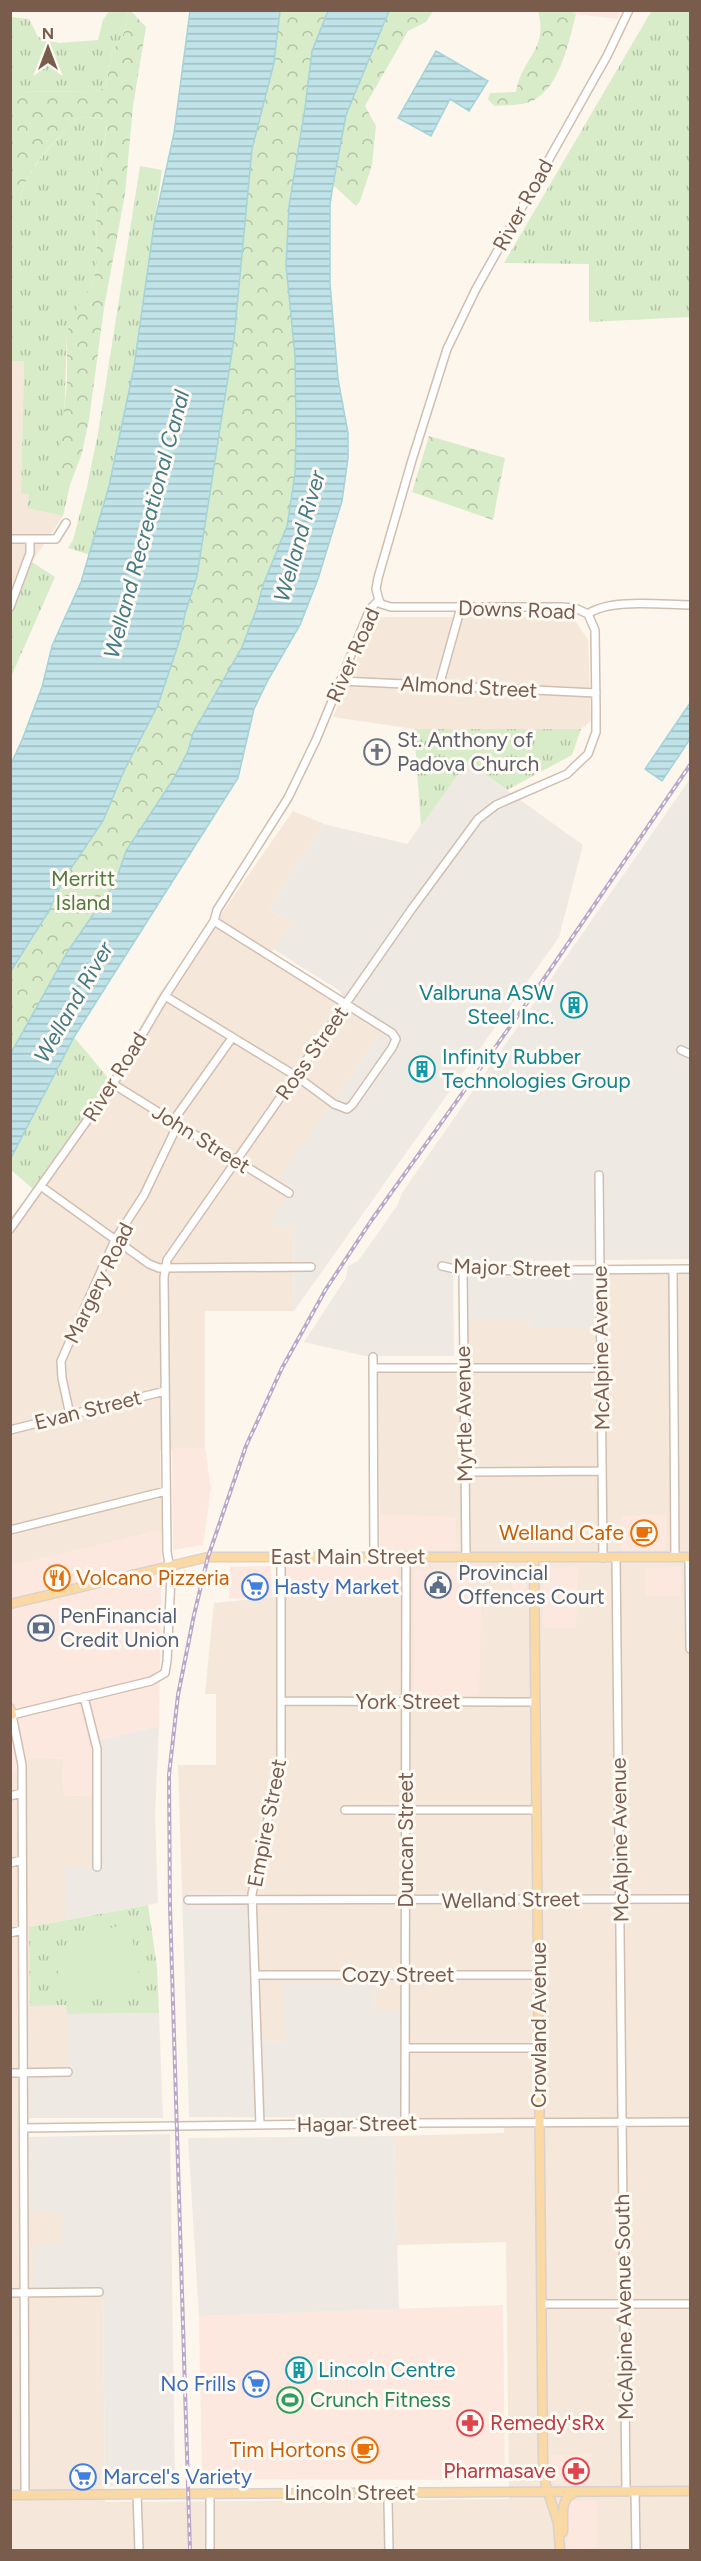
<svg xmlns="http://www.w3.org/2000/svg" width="701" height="2561" font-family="Figtree,sans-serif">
<defs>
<pattern id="grass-tufts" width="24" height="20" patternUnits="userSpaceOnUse" patternTransform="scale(1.5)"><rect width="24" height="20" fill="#d8ecc9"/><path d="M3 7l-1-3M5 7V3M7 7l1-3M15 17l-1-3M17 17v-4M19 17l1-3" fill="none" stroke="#b4c2a5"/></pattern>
<pattern id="forest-crowns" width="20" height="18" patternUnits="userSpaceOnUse" patternTransform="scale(1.5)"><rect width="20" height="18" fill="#d8ecc9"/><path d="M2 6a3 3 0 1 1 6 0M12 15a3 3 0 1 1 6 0" fill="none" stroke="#b4c2a5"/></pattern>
<pattern id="water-rules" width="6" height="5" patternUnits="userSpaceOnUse" patternTransform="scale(1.5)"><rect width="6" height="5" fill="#bfe3e8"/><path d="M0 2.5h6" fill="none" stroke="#a0bbbe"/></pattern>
</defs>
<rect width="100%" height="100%" fill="#fdf6ec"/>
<!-- residential -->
<path fill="#f5e8da" d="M11,361H24L21,493L29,494L28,508L63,516L32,562L11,608Z
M374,617H573L588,640L591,721L581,729H414L333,717Z
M293,811L324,824L268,910L293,923L268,957L385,1027L280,1179L292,1187L270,1225L293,1228L294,1311H205V1448L160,1450L162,1530L11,1566V1217L33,1189L110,1080L160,992L214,924Z
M690,1269V2550H11L10,1774L28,1770L27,1757L63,1759L64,1796L101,1795V1868H66V1920L29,1927L67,2005V2070H29V2137L30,2211H62V2244L103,2287L105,2502L509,2499L506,2242L397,2245L394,2136L504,2133V2119L399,2118V2012L375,2011L374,1985L286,2041L258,2042L252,1894L182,1893L178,1765H216V1694H205L214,1603L282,1596L398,1566L380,1565L378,1372H468V1319H529L530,1327L593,1270Z"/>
<!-- commercial -->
<path fill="#fde8e0" d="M571,11H620L617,19L576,14Z
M172,1448H205L211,1488L203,1545L173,1550Z
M379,1514L456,1517L457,1550H380Z
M666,1515V1550H621L622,1516Z
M162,1530L159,1726L100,1740L101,1795L64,1796L63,1759L28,1757V1770L11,1774L10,1566Z
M284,1565L398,1566V1598L282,1596Z
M271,1566L272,1597L229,1599L230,1567Z
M512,1567H526V1603H512Z
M578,1567L576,1628H543V1573L549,1568Z
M681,1567V1596H645L646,1568Z
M468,1568V1604H481L479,1695L414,1698V1570Z
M503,2305L505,2480L202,2479L199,2316Z
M592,2454V2483L554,2484L551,2455Z
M567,2501H597V2548L568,2549Z"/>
<!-- industrial -->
<path fill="#efe9e4" d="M467,762L583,845L559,937L294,1311L293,1228L269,1225L292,1187L279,1179L385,1027L346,1004L340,991L273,949L293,923L268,910L324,824L407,844Z
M690,779V1259L453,1262L454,1356H365L304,1342L346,1278L348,1266L358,1261L397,1206L402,1193Z
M593,1270L594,1327H530L529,1319H468L467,1275Z
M159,1726L155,1815L158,1903L66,1920V1868L101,1867L100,1740Z
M182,1893L252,1894L259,2042L285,2041L284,1984H374L375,2011H399V2118L189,2117Z
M159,2013L163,2118H29V2070L67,2069V2014Z
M170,2134L175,2485L105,2486L103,2287L33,2288V2245L61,2244L62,2211H30L29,2137Z
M394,2136L399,2309L199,2316L188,2138Z"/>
<!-- grass -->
<path fill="url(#grass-tufts)" d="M652,10L690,11V317L589,322V264L504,263Z
M11,11L12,17L29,19L38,37L59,43L98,40L103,20L109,11H128L124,33L112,52L106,87L95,92L11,91Z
M86,117L100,118L107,125L96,195L97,263L94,280L75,313L67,332L62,484L70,485L63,516L27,508L29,494H21L24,361H11L10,218C20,211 20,194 25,183C38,158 57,139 76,119Z
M140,166L162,170L134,367L109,486L90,555L68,548L73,540L87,487L98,433Z
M32,562L55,577L11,677V608Z
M414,729H581L572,755L507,790L467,762L421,826Z
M74,1037L110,1080L33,1189L11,1170V1158Z
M148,1905L157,1967L159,2013L67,2014L66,2005L30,2006L29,1927Z"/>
<!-- forest -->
<path fill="url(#forest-crowns)" d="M128,11H131L146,27L133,106L125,194L104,308L89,420L82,453L70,485H62L59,460L67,382V332L75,312L94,280L97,263L96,195L107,126L100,118L86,117L76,119C57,139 37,158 25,183C20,194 20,211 11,218V91L95,92L106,87L112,52L124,33Z
M280,11H328L312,51L305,108L289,206L286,265L295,356L296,436L295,474L287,526L263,585L257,608L242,647L193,733L188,751L174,778L126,851L115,883L68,951L11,1053V971L49,911L63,880L103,821L180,639L185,614L197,576L234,339L252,149L274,63Z
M389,11H433L426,22L408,31L365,106L376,126L372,165L360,201L356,206L333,185L346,115Z
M538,11H571L576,14C569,41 560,88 532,101C521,106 505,105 494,106L488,99L490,93L516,92C521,58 549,50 538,11Z
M429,436L505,458L493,520L412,492Z"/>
<!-- pitch -->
<path fill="#d8ecc9" d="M130,1923L141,1990L55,1993C60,1937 81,1935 130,1923Z"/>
<!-- water -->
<path fill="url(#water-rules)" stroke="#a5d3da" stroke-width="1.5" d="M190,11H280L274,63L252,149L234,339L197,576L185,614L180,639L158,705L124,771L103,821L63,880L49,911L11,971V764L22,740L42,687L52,646L81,582L109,486L134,367L154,225L174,133Z
M328,11H389L346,115L333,185L330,205V283L338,379L348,433V458L342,501L318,579L300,625L268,680L254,709L238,778L74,1037L11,1158V1053L68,951L115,883L126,851L174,778L188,751L193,733L242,647L257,608L263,585L287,526L295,474L296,436L295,356L286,265L289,206L305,108L312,51Z
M436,51L488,81L469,111L450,99L431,136L398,118Z
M690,703V739L662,781L645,769Z"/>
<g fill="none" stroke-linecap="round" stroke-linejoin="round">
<!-- minor casing -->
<g stroke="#d1beb0" stroke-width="10">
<path id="minor" d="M10,539H56L66,523
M379,600L376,589L378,578L412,460L447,349L476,289L607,56L629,10
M379,600L381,604L391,607H561L575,608L588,614
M10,607L30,553V539
M588,614C610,598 663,605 690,605
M341,681L596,693
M439,686L461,607
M165,996L296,1076L334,1104L347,1109L352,1105L392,1048L396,1039L392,1033L214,921
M681,1050L690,1054
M113,1084L289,1193
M173,1121L232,1038
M599,1175L603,1558
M42,1187L149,1264L159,1268L311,1267
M10,1229L113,1084L165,996L214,921L217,910L288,798L316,740L370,609L379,600
M442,1266L463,1271L690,1269
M673,1269L675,1557
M463,1271L466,1558
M373,1357L374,1558
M373,1368H602
M70,1415L62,1378L61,1361L115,1240L144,1195L178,1124
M10,1430L165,1391
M465,1472L602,1471
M10,1530L166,1491
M689,1557L690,1649
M616,1558L626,2491
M84,1697L97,1749V1867
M281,1701L535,1702
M10,1796L22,1793
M345,1810H536
M10,1863L22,1860
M188,1900L690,1899
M10,1933L22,1930
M256,1975H539
M407,2048H540
M10,2073L68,2072
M405,2123L406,1558
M260,2125L252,1894L281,1758V1557
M24,2128L405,2123L690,2122
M10,2293L99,2292
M542,2304H690
M635,2491L636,2550
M210,2493V2550
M25,2494L22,1765L12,1715L151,1681L165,1673L167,1661L171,1576L167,1552L164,1277L167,1260L411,910L478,819L496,805L567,774L588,754L596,732V709L595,630L588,614
M137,2494L139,2550
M389,2550L388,2502L390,2492"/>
</g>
<!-- major casing -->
<g stroke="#dad1cd" stroke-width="11">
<path id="major" d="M534,1558L543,2466L546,2486L558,2523L560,2550
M10,1604L208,1557H690
M10,1708L12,1715H10
M10,2495L690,2491
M563,2532C564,2517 559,2499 574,2493"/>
</g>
<!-- minor -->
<use href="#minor" stroke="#fff" stroke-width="7"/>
<!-- major -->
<use href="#major" stroke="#fbd9a5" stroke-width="8"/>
<!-- rail casing -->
<g stroke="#b9a8c9" stroke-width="4">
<path id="rail" d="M190,2550L170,1907L169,1775L178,1695L194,1615L208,1557L246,1446L282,1368L326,1289L371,1221L539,986L690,765"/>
</g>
<!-- rail -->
<use href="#rail" stroke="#fffaf3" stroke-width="1.5" stroke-dasharray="4.5" stroke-linecap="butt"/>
</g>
<!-- icons -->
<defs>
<g id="church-ring" transform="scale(1.35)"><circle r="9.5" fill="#fffaf3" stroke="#6b7280" stroke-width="1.5"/><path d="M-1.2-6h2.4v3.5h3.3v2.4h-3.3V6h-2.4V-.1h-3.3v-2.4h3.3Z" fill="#6b7280"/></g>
<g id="building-ring" transform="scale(1.35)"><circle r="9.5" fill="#fffaf3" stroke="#0f9aa8" stroke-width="1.5"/><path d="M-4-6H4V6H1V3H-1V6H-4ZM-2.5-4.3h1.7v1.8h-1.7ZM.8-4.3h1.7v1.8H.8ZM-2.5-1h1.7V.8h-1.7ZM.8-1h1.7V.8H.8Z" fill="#0f9aa8"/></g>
<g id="cafe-ring" transform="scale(1.35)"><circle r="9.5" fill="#fffaf3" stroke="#e8710a" stroke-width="1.5"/><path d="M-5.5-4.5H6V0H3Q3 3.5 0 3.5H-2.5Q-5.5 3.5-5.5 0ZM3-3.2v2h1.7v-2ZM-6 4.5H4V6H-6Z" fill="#e8710a"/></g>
<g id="restaurant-ring" transform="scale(1.35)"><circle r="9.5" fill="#fffaf3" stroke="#e8710a" stroke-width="1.5"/><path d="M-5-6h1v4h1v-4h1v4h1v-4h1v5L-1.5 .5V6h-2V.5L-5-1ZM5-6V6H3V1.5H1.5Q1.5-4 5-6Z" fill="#e8710a"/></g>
<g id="civic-ring" transform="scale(1.35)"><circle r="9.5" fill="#fffaf3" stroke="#5c6f8a" stroke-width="1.5"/><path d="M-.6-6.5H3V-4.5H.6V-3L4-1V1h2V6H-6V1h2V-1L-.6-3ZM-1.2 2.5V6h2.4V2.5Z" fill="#5c6f8a"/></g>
<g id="supermarket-ring" transform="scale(1.35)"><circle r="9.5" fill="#fffaf3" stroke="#3f7fe0" stroke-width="1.5"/><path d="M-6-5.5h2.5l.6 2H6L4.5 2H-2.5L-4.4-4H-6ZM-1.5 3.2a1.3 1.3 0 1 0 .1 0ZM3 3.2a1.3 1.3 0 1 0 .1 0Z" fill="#3f7fe0"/></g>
<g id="bank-ring" transform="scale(1.35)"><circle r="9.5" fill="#fffaf3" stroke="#5c6f8a" stroke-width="1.5"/><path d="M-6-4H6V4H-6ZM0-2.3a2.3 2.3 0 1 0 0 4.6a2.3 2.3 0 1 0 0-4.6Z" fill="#5c6f8a"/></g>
<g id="stadium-ring" transform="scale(1.35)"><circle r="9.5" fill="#fffaf3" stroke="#2e9e5b" stroke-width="1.5"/><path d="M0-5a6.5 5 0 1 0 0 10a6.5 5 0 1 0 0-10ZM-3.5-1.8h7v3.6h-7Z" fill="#2e9e5b"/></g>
<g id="pharmacy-ring" transform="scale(1.35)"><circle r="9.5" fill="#fffaf3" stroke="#e0444e" stroke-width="1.5"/><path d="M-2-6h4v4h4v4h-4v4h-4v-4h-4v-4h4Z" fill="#e0444e"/></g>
</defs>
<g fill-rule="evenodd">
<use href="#church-ring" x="377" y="752"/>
<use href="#building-ring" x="574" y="1005"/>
<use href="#building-ring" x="422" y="1069"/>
<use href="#cafe-ring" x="644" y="1533"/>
<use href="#restaurant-ring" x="57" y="1578"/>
<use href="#civic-ring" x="438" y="1585"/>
<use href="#supermarket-ring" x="255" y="1587"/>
<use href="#bank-ring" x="41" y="1628"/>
<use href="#building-ring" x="299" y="2370"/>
<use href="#supermarket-ring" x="256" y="2384"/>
<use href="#stadium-ring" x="290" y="2400"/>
<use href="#pharmacy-ring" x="470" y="2423"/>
<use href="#cafe-ring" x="365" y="2450"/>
<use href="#pharmacy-ring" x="576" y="2471"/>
<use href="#supermarket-ring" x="83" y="2477"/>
</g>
<g text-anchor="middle" stroke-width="6" stroke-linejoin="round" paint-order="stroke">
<!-- street labels -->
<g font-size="21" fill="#7a5c4d" stroke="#fffaf3">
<text transform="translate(523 205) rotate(-61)" y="7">River Road</text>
<text transform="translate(517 610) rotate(2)" y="7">Downs Road</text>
<text transform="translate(353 655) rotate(-66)" y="7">River Road</text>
<text transform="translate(469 687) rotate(3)" y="7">Almond Street</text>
<text transform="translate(312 1053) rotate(-55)" y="7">Ross Street</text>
<text transform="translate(115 1077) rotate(-58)" y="7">River Road</text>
<text transform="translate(201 1139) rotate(32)" y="7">John Street</text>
<text transform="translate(512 1268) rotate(2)" y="7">Major Street</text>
<text transform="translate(99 1283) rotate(-64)" y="7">Margery Road</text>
<text transform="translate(601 1348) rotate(-91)" y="7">McAlpine Avenue</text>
<text transform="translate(88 1410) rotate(-14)" y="7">Evan Street</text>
<text transform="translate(464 1414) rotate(-91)" y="7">Myrtle Avenue</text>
<text x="348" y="1564">East Main Street</text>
<text x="408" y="1709">York Street</text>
<text transform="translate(267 1823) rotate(-79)" y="7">Empire Street</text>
<text transform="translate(406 1840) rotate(-90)" y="7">Duncan Street</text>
<text transform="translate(620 1840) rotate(-91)" y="7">McAlpine Avenue</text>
<text transform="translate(511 1900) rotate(-1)" y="7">Welland Street</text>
<text x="398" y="1982">Cozy Street</text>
<text transform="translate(539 2025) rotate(-90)" y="7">Crowland Avenue</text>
<text transform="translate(357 2124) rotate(-1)" y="7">Hagar Street</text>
<text transform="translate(624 2307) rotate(-91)" y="7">McAlpine Avenue South</text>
<text x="350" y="2500">Lincoln Street</text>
</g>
<!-- worship labels -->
<g font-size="21" fill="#5b616d" stroke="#fffaf3" text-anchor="start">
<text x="397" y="747">St. Anthony of<tspan x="397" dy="24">Padova Church</tspan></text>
</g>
<!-- park labels -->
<g font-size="21" fill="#537a41" stroke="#fffaf3">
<text x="83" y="886">Merritt<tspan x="83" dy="24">Island</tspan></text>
</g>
<!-- culture labels -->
<g font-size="21" fill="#0d838f" stroke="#fffaf3" text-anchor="start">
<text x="554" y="1000" text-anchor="end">Valbruna ASW<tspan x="554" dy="24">Steel Inc.</tspan></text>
<text x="442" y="1064">Infinity Rubber<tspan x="442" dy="24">Technologies Group</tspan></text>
<text x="318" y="2377">Lincoln Centre</text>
</g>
<!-- food labels -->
<g font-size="21" fill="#c56008" stroke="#fffaf3" text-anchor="end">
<text x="624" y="1540">Welland Cafe</text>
<text x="76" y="1585" text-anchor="start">Volcano Pizzeria</text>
<text x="346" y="2457">Tim Hortons</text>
</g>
<!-- service labels -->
<g font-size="21" fill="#4e5e75" stroke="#fffaf3" text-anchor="start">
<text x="458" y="1580">Provincial<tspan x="458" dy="24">Offences Court</tspan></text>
<text x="60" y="1623">PenFinancial<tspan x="60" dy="24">Credit Union</tspan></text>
</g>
<!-- shop labels -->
<g font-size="21" fill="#366cbe" stroke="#fffaf3" text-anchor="start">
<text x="274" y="1594">Hasty Market</text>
<text x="236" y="2391" text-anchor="end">No Frills</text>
<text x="103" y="2484">Marcel's Variety</text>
</g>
<!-- leisure labels -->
<g font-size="21" fill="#27864d" stroke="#fffaf3" text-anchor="start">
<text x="310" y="2407">Crunch Fitness</text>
</g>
<!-- health labels -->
<g font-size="21" fill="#be3a42" stroke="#fffaf3" text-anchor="start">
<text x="490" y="2430">Remedy'sRx</text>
<text x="556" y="2478" text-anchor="end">Pharmasave</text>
</g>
<!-- water labels -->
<g font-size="22" font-style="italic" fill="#437c86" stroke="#fffaf3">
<text transform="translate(146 524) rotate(-75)" y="8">Welland Recreational Canal</text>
<text transform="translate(299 536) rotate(-74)" y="8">Welland River</text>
<text transform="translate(73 1002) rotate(-60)" y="8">Welland River</text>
</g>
</g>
<!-- border -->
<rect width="701" height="2561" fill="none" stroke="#7a5c4d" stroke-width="24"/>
<!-- north arrow -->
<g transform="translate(48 48)" stroke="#fffaf3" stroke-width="4.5" paint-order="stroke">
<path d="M0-4.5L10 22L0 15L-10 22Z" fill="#7a5c4d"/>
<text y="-9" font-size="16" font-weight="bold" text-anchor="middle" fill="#7a5c4d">N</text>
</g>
</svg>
